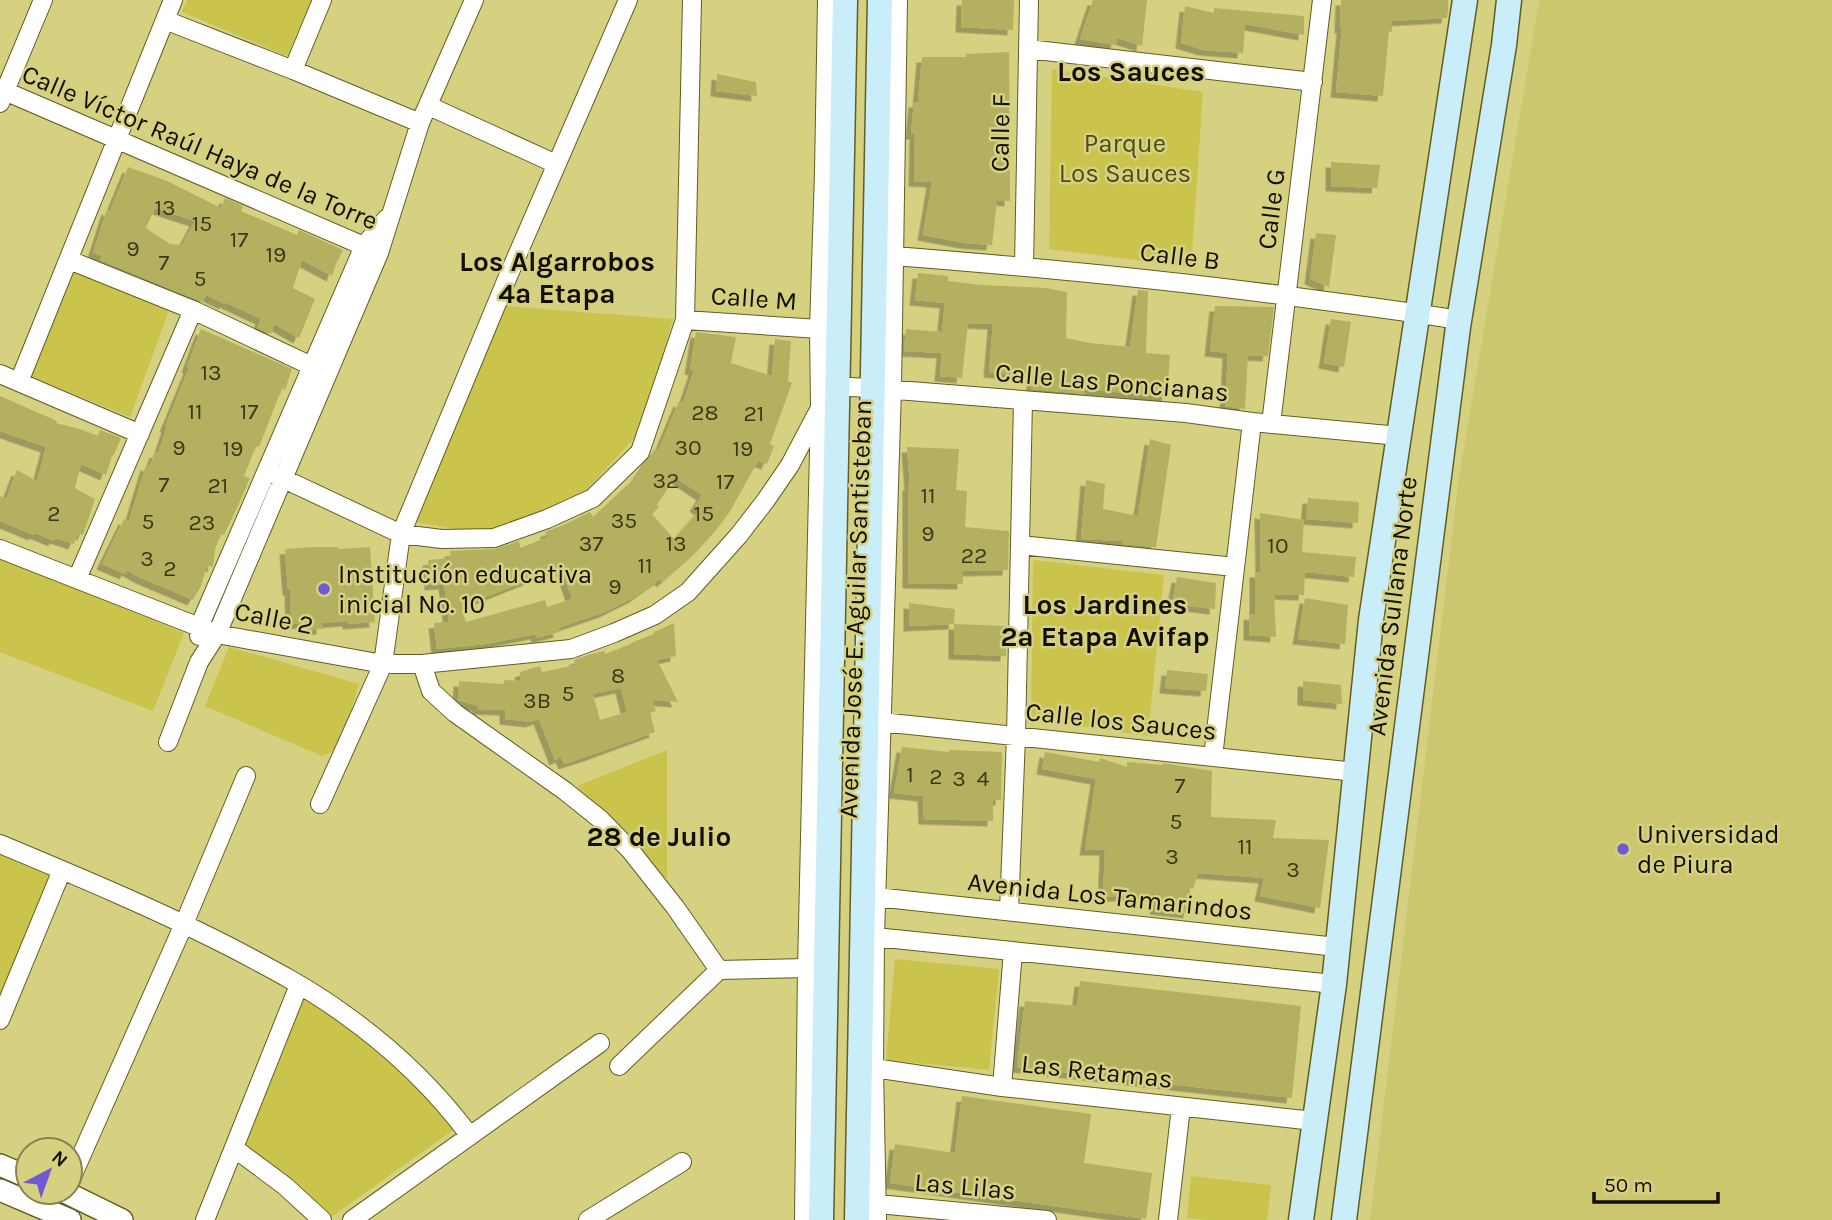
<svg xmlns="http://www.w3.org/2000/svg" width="1832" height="1220" font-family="Karla,sans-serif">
<defs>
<filter id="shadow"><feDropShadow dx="-5.5" dy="5.5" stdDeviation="0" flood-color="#0004"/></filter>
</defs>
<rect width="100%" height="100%" fill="#d5d181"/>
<!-- built -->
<path fill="#ccc76e" d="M1539,0H1832V1220H1370L1459,478Z"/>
<!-- green -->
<path fill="#cac34c" d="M187,0H311L287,56L182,12Z
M1052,69L1203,92L1191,267L1049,249Z
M75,267L170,307L130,417L30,376Z
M506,306L673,319L641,431L577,500L478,533L415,522Z
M0,557L184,633L153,711L0,652Z
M1033,560L1164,575L1148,736L1031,719Z
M229,647L359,684L339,749L322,756L205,706Z
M667,750V879L577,786Z
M0,849L56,872L0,1007Z
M895,959L999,969L989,1070L886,1060Z
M302,994L395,1061L456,1128L330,1218L287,1175L245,1145Z
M1191,1176L1271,1185L1267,1220H1207L1187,1218Z"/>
<!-- building -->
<path fill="#b3b060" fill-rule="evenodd" filter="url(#shadow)" d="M962,0H1014L1013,30L961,27Z
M1093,0H1147L1142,46L1117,38L1116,45L1080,39Z
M1341,0H1448V11L1447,18L1392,21V32L1389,31L1383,96L1336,92L1342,28H1340Z
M1185,6L1214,13V8L1304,16V35L1245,24L1243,53L1204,50L1181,43Z
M1009,52L1010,201L997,200L992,245L965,243L923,235L932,182L914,181L915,134H911L914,102H918L922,57H966V54Z
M717,74L756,82L757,96L716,91Z
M1331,162L1380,165L1377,188L1331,186Z
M128,167L167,181L221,208L225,198L243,206L241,211L297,235L299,230L343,250L336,264L332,276L302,260L293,288L315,299L299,338L274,324L271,334L257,328L261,319L225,302V304L206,295L203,302L100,260L102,256L93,253L107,209L110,211ZM155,208L195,221L182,245L170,244L146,228Z
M1316,233L1336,235L1329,287L1310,279Z
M918,273L948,276V281L981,285L1046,288L1067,292L1066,338L1089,343L1130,347L1138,290L1148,291L1146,353L1170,355L1167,397L1085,389V394L1031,389L1033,376L989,372L993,324L968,323L962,378L940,376L942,353L904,351L906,329L942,332L945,303L915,300Z
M1215,306L1274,307L1268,356L1248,355L1245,409L1225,406L1228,353L1210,351Z
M1331,319L1351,322L1344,367L1324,363Z
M201,329L292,369L285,390L282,388L259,447L256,446L244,476L250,478L241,499L224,535L221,534L215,549L213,567L207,565L201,586L193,600L139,577L127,570L125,574L102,564L124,519L129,521L146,465L150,466L155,452L158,453L167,427H165L189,368L187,367Z
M696,332L736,337L731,363L772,376L775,339L791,341L788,381L792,383L770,444L774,446L767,464L758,461L729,513L717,529L696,552L662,582L660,579L635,597L605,612L558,628L559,632L537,638L536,634L486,644L437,649L434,623L449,622L444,584L430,585L428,560L451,558L450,551L495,549L519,541L520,548L548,537L545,532L566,524L590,512L593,517L636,477L655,449L658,451L679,401L683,403L694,370L690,369ZM675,477L702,495L695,506L700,510L674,539L652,514L659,507L657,505ZM561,567L572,599L547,607L545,600L466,622L461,607Z
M0,396L57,421L56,423L80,429L98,436L100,430L121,438L113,456H112L106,475L81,464L75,488L95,499L83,535L78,533L74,544L55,538L54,541L35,533L34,535L0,521V496L6,499L17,470L37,481L46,447L0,431Z
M1150,439L1171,445L1156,547L1122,544V541L1081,539L1086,480L1105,484L1103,509L1138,516Z
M907,447L959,449L956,490L967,491L965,527L1009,531L1008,570L963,571V584L908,583V485H910Z
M1308,498L1359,502L1358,523L1306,519Z
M1260,513L1304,520L1302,552L1356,557L1354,577L1305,572L1304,595L1274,594L1276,637L1249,635V614L1255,615V572H1261Z
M311,547H338V549L370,547L375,622L348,624V621L322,623V629L308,630V623L291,624L290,590H288L285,549Z
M1177,577L1216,583L1215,609L1172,604Z
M1305,598L1348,605L1345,644L1298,639Z
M909,603L955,609L954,624L909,626Z
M674,623L676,656L657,660L678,702L652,700L656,711L650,713L655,732L589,756L564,764L561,757L555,760L539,719L531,722L505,719V710L478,709V706L458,700L459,681L504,684V680L521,681L520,672L540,666L542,672L576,665L574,660L591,654L604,651L605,654L631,644V643L654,634V632ZM621,688L627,712L600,720L593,694Z
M954,624L1007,626L1006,656L954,654Z
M1167,670L1208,674L1206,691L1165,688Z
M1303,681L1341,685L1342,704L1303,700Z
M902,747L949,752V750L1002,752L1001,800H993V821L924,819L923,796L894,793Z
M1045,752L1099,762L1100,758L1127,767V762L1163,765V763L1212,771L1211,817L1276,820L1273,838L1329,840L1320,908L1260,896L1264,878L1198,873L1193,889L1190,888L1189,913L1155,909L1160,893L1103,897L1105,850H1085L1096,779L1042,769Z
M1080,981L1301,1006L1292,1098L1017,1067L1025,1001L1077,1006Z
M962,1096L1091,1114L1084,1163L1152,1173L1146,1219L890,1183L895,1144L955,1153Z"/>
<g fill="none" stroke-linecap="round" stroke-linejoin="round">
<!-- minor casing -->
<g stroke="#625e21" stroke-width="20">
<path id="minor" d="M165,20L293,70L420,123
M1028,49L1313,82
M293,70L322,0
M0,89L373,250
M0,103L43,0
M429,106L556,164
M894,256C1023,266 1151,278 1280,295C1340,303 1399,310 1459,320
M69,260L193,310L322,371
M1024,266L1029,0
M685,320L819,329
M0,374L140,434
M19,382L173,0
M827,386L872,388L1186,413L1252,422L1399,436
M1271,424L1322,0
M267,471L401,534L442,539L494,538L547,519L593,498L640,452L685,320L692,0
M1020,545L1235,567
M0,549L217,634L383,664H422L571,649L614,633L655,615L688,592L739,535L766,500L790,465L819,410
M77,579L193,310
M199,636V627L364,246L386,219
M422,664L431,691L455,713L565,791L600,819L630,850L675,907L719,970
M881,722L1356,772
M168,742L199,662L217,634L379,253L420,123L474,0
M1213,757L1252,422
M320,804L383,664L401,534L509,274L628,0
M0,844C79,877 158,910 234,949C272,969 310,989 344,1014C392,1048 435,1089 470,1136
M876,897L1337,947
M1009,911L1016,737L1023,400
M875,937L1334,984
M719,970L807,968
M0,1020L62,870
M619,1066L719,970
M874,1068L1002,1087L1314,1121
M1002,1087L1013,951
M234,1148L285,1186L322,1220
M70,1181L184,924L246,776
M878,1204L1047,1220
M205,1220L299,985
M352,1220L600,1043
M588,1220L682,1162
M804,1220L807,968L820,407L819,329L824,172L827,0
M877,1220L874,1068L875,937L892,389L898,0
M1168,1220L1181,1107"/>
</g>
<!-- tertiary casing -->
<g stroke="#625e21" stroke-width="24">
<path id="tertiary" d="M0,1165L28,1177
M0,1190L70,1220
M65,1192L122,1220"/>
</g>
<!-- secondary casing -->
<g stroke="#625e21" stroke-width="27">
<path id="secondary" d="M821,1220L845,0
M857,1220L880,0
M1301,1220L1334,984L1371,620L1465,0
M1344,1220L1458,327L1504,45L1509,0"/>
</g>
<!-- minor -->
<use href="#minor" stroke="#fff" stroke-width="18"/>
<!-- tertiary -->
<use href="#tertiary" stroke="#fff" stroke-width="21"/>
<!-- secondary -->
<use href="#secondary" stroke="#caedfa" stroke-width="24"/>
</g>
<!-- markers -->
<g fill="#6d5ad4" stroke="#d5d181" stroke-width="2.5">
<circle cx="324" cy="589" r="7"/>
<circle cx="1623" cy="849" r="7"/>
</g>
<g text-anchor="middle" stroke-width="5" stroke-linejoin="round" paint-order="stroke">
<!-- number labels -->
<g font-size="23" fill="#3a3818">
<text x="165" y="215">13</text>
<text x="202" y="231">15</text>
<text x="239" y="247">17</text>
<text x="133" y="256">9</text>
<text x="276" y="262">19</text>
<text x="164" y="270">7</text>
<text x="200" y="286">5</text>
<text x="211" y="380">13</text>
<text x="195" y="419">11</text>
<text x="249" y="419">17</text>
<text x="705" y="420">28</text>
<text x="754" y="421">21</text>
<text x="179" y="455">9</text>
<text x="688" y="455">30</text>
<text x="233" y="456">19</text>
<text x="743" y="456">19</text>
<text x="666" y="488">32</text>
<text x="725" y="489">17</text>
<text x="164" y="492">7</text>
<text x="218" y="493">21</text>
<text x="928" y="503">11</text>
<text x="54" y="521">2</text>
<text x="704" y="521">15</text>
<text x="624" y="528">35</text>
<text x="148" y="529">5</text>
<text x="202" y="530">23</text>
<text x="928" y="541">9</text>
<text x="591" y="551">37</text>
<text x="676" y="551">13</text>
<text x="1278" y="553">10</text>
<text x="974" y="563">22</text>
<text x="147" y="566">3</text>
<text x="645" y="573">11</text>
<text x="170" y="576">2</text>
<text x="615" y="594">9</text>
<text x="618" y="683">8</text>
<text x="568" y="701">5</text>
<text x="537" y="708">3B</text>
<text x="910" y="782">1</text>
<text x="936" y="784">2</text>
<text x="959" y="786">3</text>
<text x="983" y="786">4</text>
<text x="1180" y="793">7</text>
<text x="1176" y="829">5</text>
<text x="1245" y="854">11</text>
<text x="1172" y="864">3</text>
<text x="1293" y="877">3</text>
</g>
<!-- street labels -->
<g font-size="26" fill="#111000" stroke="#d5d181">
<text transform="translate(1000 133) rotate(-89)" y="9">Calle F</text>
<text transform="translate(200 147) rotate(23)" y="9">Calle Víctor Raúl Haya de la Torre</text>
<text transform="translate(1271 209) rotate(-83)" y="9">Calle G</text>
<text transform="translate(1180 256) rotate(7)" y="9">Calle B</text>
<text transform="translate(754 298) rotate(4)" y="9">Calle M</text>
<text transform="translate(1112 382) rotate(5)" y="9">Calle Las Poncianas</text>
<text transform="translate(1392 606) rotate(-83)" y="9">Avenida Sullana Norte</text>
<text transform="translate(855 609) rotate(-88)" y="9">Avenida José E. Aguilar Santisteban</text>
<text transform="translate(274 618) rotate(11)" y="9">Calle 2</text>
<text transform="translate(1121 721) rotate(6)" y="9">Calle los Sauces</text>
<text transform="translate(1110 896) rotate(6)" y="9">Avenida Los Tamarindos</text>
<text transform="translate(1097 1071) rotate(6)" y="9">Las Retamas</text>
<text transform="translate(965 1186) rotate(5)" y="9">Las Lilas</text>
</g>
<!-- park labels -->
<g font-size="26" fill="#4e4b15" stroke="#d5d181">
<text x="1125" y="152">Parque<tspan x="1125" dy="30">Los Sauces</tspan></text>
</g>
<!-- poi labels -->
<g font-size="26" fill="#111000" stroke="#d5d181" text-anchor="start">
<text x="338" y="583">Institución educativa<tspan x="338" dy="30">inicial No. 10</tspan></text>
<text x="1637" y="843">Universidad<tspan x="1637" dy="30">de Piura</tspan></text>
</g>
<!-- neighbourhood labels -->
<g font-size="28" font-weight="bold" fill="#111000" stroke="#d5d181">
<text x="1131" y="81">Los Sauces</text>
<text x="557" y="271">Los Algarrobos<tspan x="557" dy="32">4ª Etapa</tspan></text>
<text x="1105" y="614">Los Jardines<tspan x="1105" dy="32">2ª Etapa Avifap</tspan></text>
<text x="659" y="846">28 de Julio</text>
</g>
</g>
<!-- north arrow -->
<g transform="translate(49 1171) rotate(41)"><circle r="33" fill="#d5d181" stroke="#87844d" stroke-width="2"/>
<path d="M0-5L12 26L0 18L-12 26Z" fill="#6d5ad4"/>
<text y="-10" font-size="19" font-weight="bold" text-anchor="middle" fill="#111000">N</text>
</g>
<!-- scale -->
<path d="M1594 1192v10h124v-10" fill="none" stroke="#111000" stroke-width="3.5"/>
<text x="1604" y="1192" font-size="21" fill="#111000" stroke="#d5d181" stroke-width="5" paint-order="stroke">50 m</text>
</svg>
